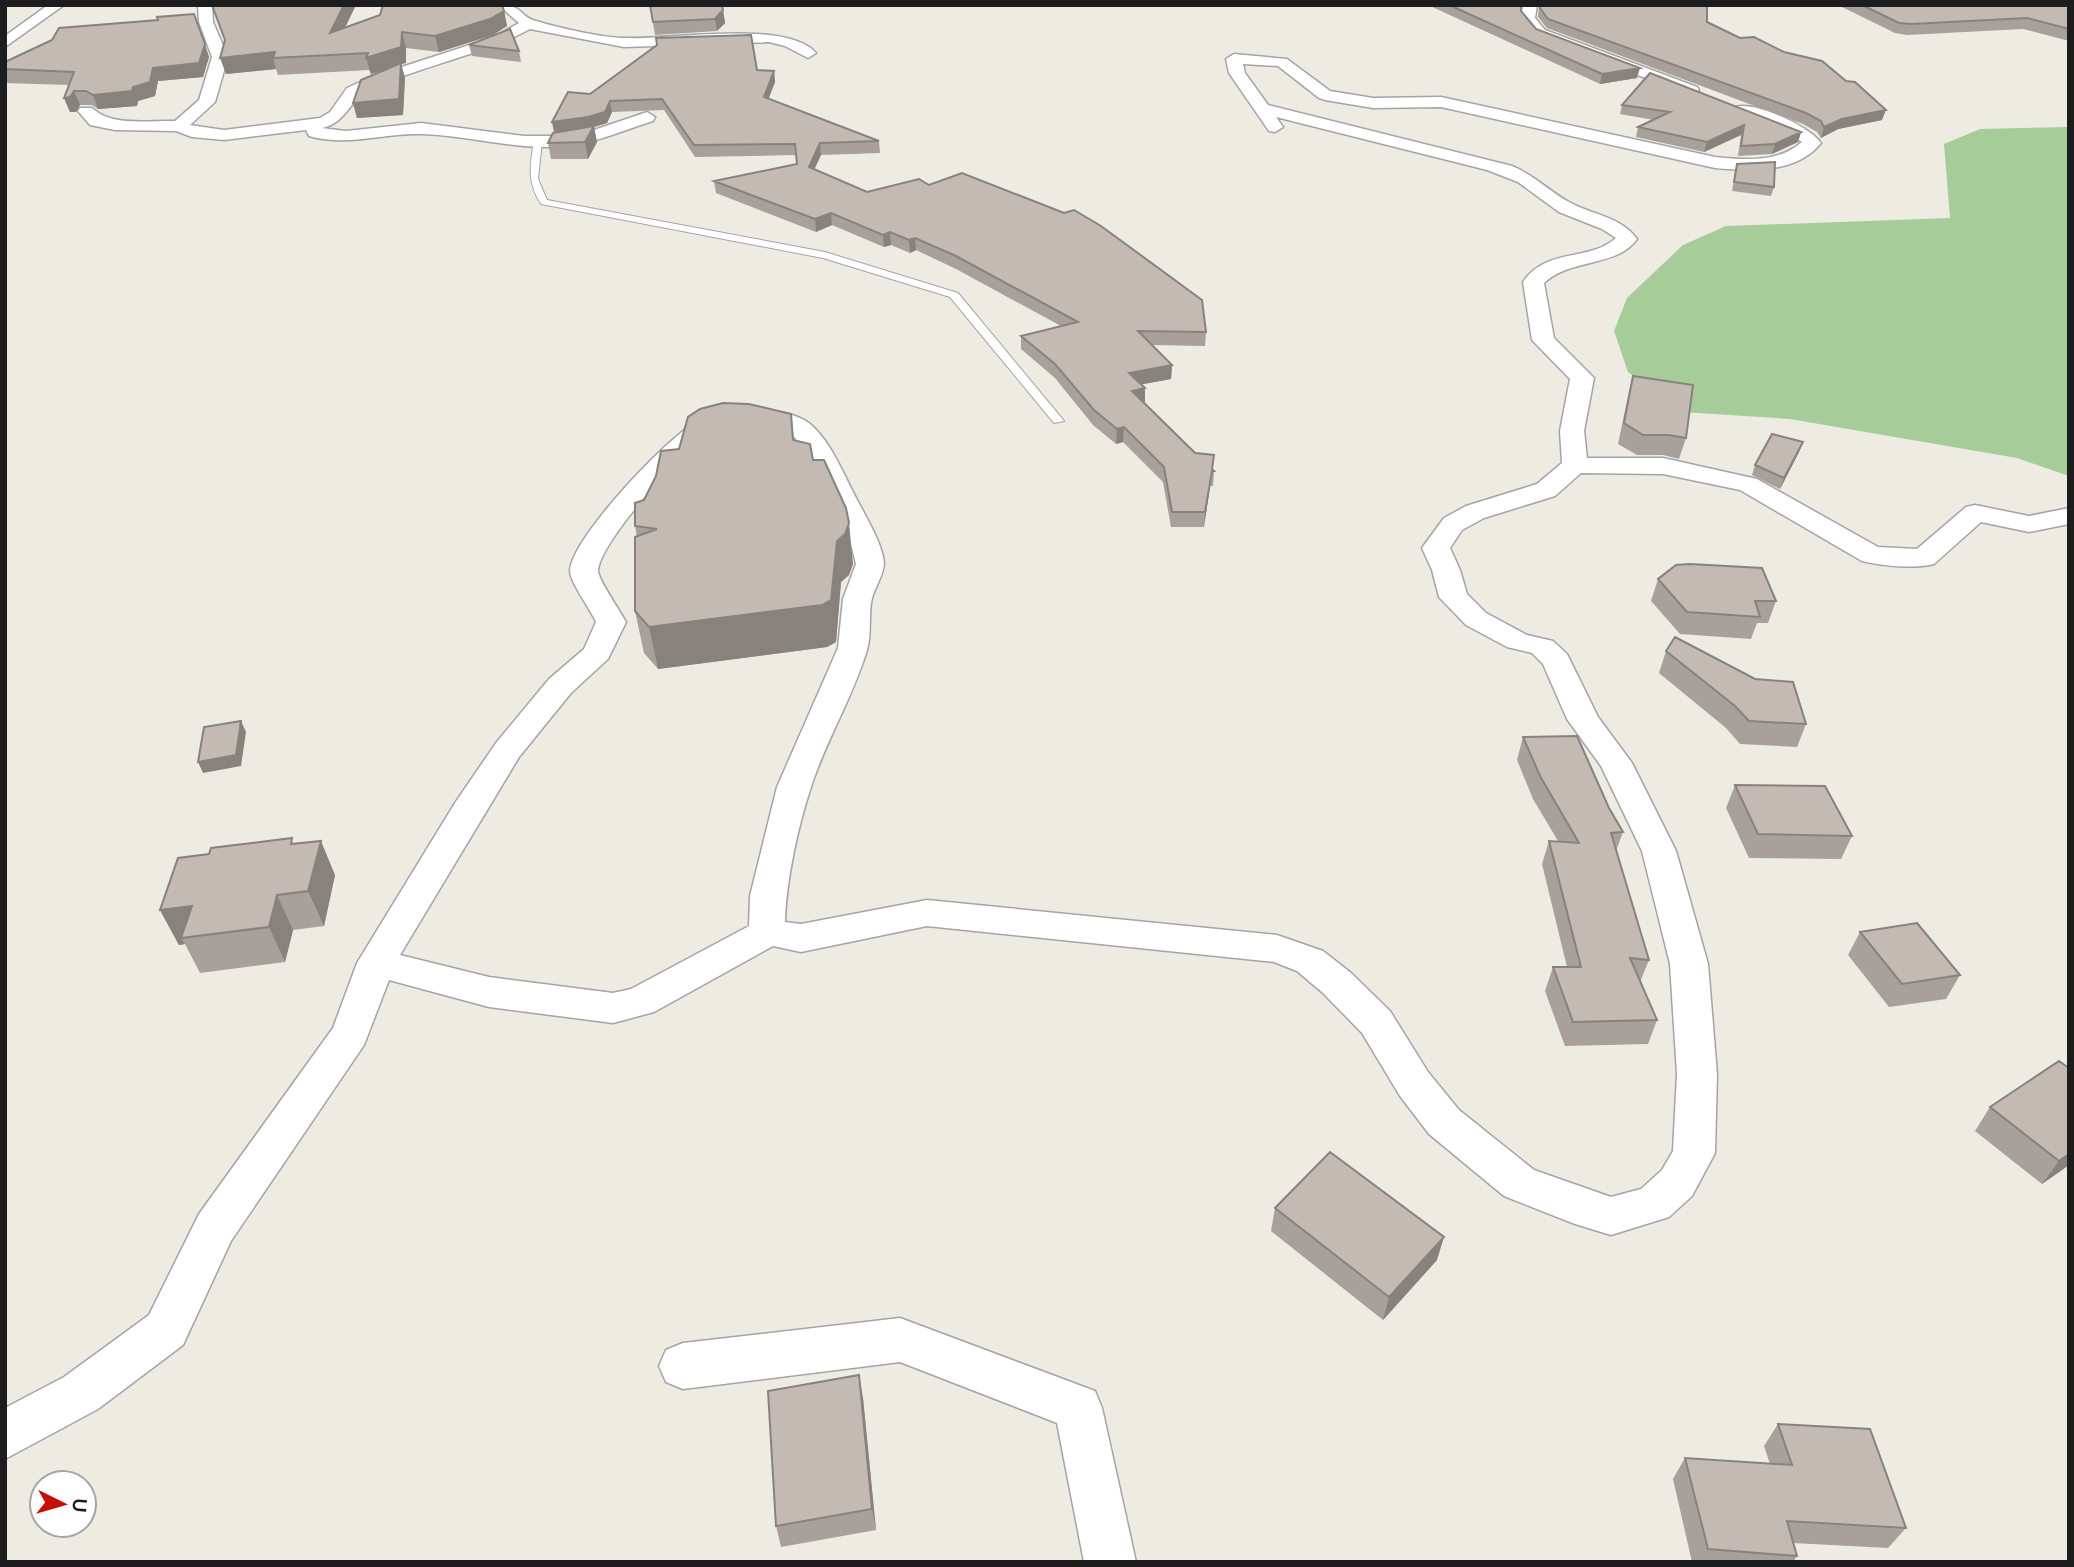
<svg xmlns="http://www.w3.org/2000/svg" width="2074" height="1567" font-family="Lato,sans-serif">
<rect width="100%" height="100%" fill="#eeebe3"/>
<!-- forest -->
<path fill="#a6cc99" d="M2069,127V476L2017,458L1790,419L1682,412L1628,372L1614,331L1627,298L1683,245L1726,226L1950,218L1944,144L1980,129Z"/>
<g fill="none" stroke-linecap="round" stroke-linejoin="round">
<!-- lane casing -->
<g stroke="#a4a4a4" stroke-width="2">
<path id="lane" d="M538,139L542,141L538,179L547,200L825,252L958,293L1064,421L1054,423L950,297L823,258L541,204C527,182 530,166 534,141Z"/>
</g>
<!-- street casing -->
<g stroke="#a4a4a4" stroke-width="3">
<path id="street" d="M48,5H64L5,47V36Z
M198,5H212L213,22L228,57L215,102L190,125L224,130L320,118L330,112L347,88L371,77L494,37L519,23L498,5C525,5 518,16 536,21C559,28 603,38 626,38C671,40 785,19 816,53L808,58L785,46L769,42L624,47L530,29C480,56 423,65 371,89C350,98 347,123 322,128L346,131L421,123L524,136H565L591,131L647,112L655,117L653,121C624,130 596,143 565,146C517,151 469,135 421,134C382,133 347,147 309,136L306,130L224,140L192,137L176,131L115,130L90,125L78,111L80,108H92C112,127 148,120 175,121L199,100L212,57L199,22Z
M1523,5H1537L1535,18L1545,30L1697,87L1699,90L1691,95L1685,93L1535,36L1521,18Z
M1234,54L1287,59L1330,91L1373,98L1441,97L1715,157C1745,160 1778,163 1802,142L1784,131L1735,113L1733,110L1735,107C1755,101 1809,126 1821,143C1796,174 1750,171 1715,168L1441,107L1373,108L1325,100L1319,98L1278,66L1243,64L1245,73L1268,105L1512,166C1534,175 1549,191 1569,202C1592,215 1620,216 1637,239C1616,268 1570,258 1544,283L1554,338L1594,378L1584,431L1587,458H1663L1757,479L1878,547L1917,549L1966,507L1975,505L2029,516L2069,508V524L2029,532L1981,522L1934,564C1913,569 1883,566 1862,561L1740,490L1663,474L1581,473L1555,496L1484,518L1462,530L1450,548L1460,570L1467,594L1486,613L1527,635L1553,641L1567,654L1598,717L1632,763L1676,851L1708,964L1717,1074L1715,1153L1692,1196L1669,1217L1611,1235L1575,1224L1504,1196L1429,1134L1400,1096L1362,1033L1323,993L1297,971L1274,962L927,926L801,952L773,946L654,1012L613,1023L489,1007L389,980L364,1045L231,1241L183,1345L98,1409L5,1459V1408L64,1377L149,1315L199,1214L333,1028L357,963L455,803L496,743L549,679L584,649L596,622C591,610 570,582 570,571C571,538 672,432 702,418C727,406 788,406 810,424C829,440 841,468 852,490C861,509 883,543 884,563C884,574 875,587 872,598C868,614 872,634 867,650C853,697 826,740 811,787C798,826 786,881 785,922L801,924L927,900L1277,935L1323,951L1351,973L1390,1011L1428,1072L1459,1110L1534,1170L1611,1197L1641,1189L1662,1170L1673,1151L1677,1074L1670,964L1642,851L1601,766L1567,719L1543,664L1532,653L1507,647L1466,625L1439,597L1432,570L1422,548L1444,518L1466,506L1537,484L1562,463L1560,431L1570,379L1532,340L1523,282C1547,247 1589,262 1616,238L1602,229L1559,212L1518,182L1487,170L1276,117L1283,127L1275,132L1269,131L1229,73L1226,59ZM732,425H775L792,434L813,461L852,548L856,564L843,599L838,648L777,787L750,896L749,926L631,989L613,993L489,977L400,955L519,757L571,693L608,659L626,622C620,611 598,579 598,571C599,544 676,458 699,441C709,433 719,428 732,425Z
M900,1318L1095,1391L1102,1408L1136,1562H1084L1057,1423L900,1362L683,1389L666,1382L659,1366L666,1350L683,1343Z"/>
</g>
<!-- lane -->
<use href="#lane" fill="#fff" fill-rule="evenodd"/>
<!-- street -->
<use href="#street" fill="#fff" fill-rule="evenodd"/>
</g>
<!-- wall -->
<path fill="#a8a09a" d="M212,5L345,28L504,11L507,26L493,35L439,52L406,48V63L401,64L405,78L403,115L357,118L353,103L386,69L371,74L369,70L278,75L276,69L226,74L225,41Z
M650,5L723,10L725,23L717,31L655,35Z
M1428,5H1521V11L1536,29L1637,78L1600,84Z
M1539,5H1707V22L1882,120L1838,129L1821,138L1817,132L1803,124L1547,28L1538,17Z
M1838,5H2065L2069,6V41L2023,29L1907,35L1895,33Z
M158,20L209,57L203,77L158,81L155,96L138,101L137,106L98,109L92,105H80L76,112H70L64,98L69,85L5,83V62Z
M469,45L519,51L521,62L472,56Z
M757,70L774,71L775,82L768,99L879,141L880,153L821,155L814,169L867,192L1206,332L1205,346L1152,345L1172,365L1171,379L1142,384L1145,402H1143L1214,471L1213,486H1210L1204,527H1171L1163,482L1123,442L1116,444L1093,425L1055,378L1021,349V336L1061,326L956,269L916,250L910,253L891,245L884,247L832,225L816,232L716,193L714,181L797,164L796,155L695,157L664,110L612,112L607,123L594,127L597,142L588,159H551L548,143L554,133L552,122L590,94Z
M1622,105L1801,132L1798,142L1772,154L1738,156L1741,135L1704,152L1636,137L1638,127L1654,120L1620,114Z
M1737,164L1774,187L1771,196L1732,191Z
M1633,376L1686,438L1679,459L1663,455H1637L1618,444L1628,396Z
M791,414L794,440L813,460L853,564L849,575L841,582L836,642L827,647L658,669L644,653L635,611L637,537L635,526L644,500L656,476L679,449Z
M1799,452L1780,489L1752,475L1755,465Z
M1658,579L1776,601L1768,623H1757L1751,639L1680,634L1651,601Z
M1666,651L1806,724L1797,747L1740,744L1726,728L1659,673Z
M1523,737L1609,808L1623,832L1616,851L1649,960L1640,982L1657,1020L1648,1044L1565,1046L1545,991L1553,967H1567L1542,864L1549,841H1558L1533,799L1517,760Z
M1735,785L1852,836L1841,859L1749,858L1726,808Z
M295,844L335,875L324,926L293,930L285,962L200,973L185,944L179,945L160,910Z
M1860,932L1960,975L1946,999L1889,1007L1848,955Z
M1990,1107L2069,1165L2042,1184L1975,1131Z
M1275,1208L1437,1260L1383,1320L1271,1231Z
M863,1398L876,1530L781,1547L776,1526Z
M1778,1424L1906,1528L1888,1548L1793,1543L1797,1556L1793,1562H1692L1673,1479L1685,1458L1770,1464L1764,1446Z"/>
<!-- shaded-wall -->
<path fill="#88827d" d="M344,5H356L335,49L330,33Z
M723,10L725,23L717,31L715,19Z
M504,11L507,26L493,35L439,52L435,36Z
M402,32L406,48V63L401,64L405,78L403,115L357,118L353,103L401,65L371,74L366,58Z
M205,44L209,57L203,77L158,81L155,96L138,101L137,106L98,109L93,95L133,87L153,68Z
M275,52L273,58L276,69L226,74L220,58Z
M1640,68L1637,78L1600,84L1602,74Z
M774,71L775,82L765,108L764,97Z
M74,91L80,105L76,112H70L64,98Z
M610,101L612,112L607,123L594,127L597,142L588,159L585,142L555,133L552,122Z
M1886,110L1882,120L1838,129L1821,138L1824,127L1842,119Z
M1744,125L1741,135L1704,152L1707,142Z
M1801,132L1798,142L1772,154L1775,144Z
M820,143L821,155L810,179L809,167Z
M831,213L832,225L816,232L815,219Z
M890,232L891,245L884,247L883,235Z
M915,238L916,250L910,253L909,240Z
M1172,365L1171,379L1128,387L1129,373Z
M1145,388V402L1131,405L1132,391Z
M1124,427L1123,442L1116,444L1117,429Z
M1803,442L1799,452L1780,489L1784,478Z
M1212,471L1210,486L1204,527L1205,512Z
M849,523L853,564L849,575L841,582L836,642L827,647L658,669L649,627L837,541Z
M241,721L246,732L241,766L203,773L198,762Z
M321,841L335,875L324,926L308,891Z
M277,895L293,930L285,962L269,927Z
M192,906L181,938L185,944L179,945L160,910Z
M2069,1154V1165L2042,1184L2059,1161Z
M1444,1237L1437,1260L1383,1320L1389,1297Z
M859,1375L863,1398L876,1530L872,1509Z"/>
<!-- building -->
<path fill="#c3bab3" stroke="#88827d" stroke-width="2" d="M212,5H344L330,33L380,15L383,5H502L504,11L490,19L435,36L402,32L401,47L366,58L368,53L273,58L275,52L220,58L225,40Z
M650,5H722L723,10L715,19L653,22Z
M1449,5H1521V11L1536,29L1640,68L1602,74Z
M1540,5H1707V22L1740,38L1754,37L1784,52L1822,61L1846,81L1855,82L1886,110L1842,119L1824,127L1821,121L1806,113L1548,19L1540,8Z
M1862,5H2065L2069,6V29L2027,18L1911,24L1899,23Z
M194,14L205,44L199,63L153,68L150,82L133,87L132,91L93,95L86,91H74L70,97L64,98L74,72L5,69V62L52,40L59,28L158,20L157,17Z
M510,29L519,51L469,45Z
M751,35L757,70L774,71L764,97L879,141L820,143L809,167L867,192L919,179L929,185L962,173L1064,213L1074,210L1101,226L1202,300L1206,332L1138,331L1172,365L1129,373L1145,388L1132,391L1195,453L1214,455L1212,469L1214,471H1212L1205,512H1172L1164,467L1124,427L1117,429L1094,410L1055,364L1021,336L1078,322L956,256L915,238L909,240L890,232L883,235L831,213L815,219L714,181L797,164L795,144L694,145L662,99L610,101L605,112L588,117L552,122L568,92L590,94L657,45L656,38Z
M401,63L399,99L353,103L361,80Z
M1650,73L1801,132L1775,144L1741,146L1744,125L1707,142L1638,127L1670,112L1622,105Z
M594,126L585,142L548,143L553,133Z
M1775,162L1774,187L1734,182L1737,164Z
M1633,376L1693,385L1686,438L1669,435H1643L1624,423Z
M723,403L749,404L791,414L793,440L810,444L813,460H824L846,508L849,523L845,534L837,541L831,600L822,605L649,627L635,611V537L657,529L635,526V503L644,500L656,476L661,451L679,449L688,417L700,409Z
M1772,434L1803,442L1784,478L1755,465Z
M1690,564L1762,568L1776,601H1755L1760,617L1687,612L1658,579L1676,565Z
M1675,637L1755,679L1793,682L1806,724L1749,721L1735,706L1666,651Z
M241,721L236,755L198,762L204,727Z
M1577,736L1609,808L1623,832L1611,833L1649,960L1630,958L1657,1020L1573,1022L1553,967H1581L1549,841L1579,843L1540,776L1523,737Z
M1735,785L1825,786L1852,836L1758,834Z
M292,838L291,844L321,841L308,891L277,895L269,927L181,938L192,906L160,910L178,858L209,854L211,848Z
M1917,923L1960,975L1902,984L1860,932Z
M2059,1061L2069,1068V1154L2059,1161L1990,1107Z
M1330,1152L1444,1237L1389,1297L1275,1208Z
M859,1375L872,1509L776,1526L768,1391Z
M1778,1424L1870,1429L1906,1528L1787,1521L1797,1556L1708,1549L1685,1458L1792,1465Z"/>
<!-- border -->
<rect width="2074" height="1567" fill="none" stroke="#1d1d1d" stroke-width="14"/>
<!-- north arrow -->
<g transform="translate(63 1504) rotate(95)"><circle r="33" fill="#ffffff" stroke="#a5a5a5" stroke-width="2"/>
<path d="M0-5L12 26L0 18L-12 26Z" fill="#c50f05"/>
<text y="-10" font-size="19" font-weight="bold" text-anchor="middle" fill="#1d1d1d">U</text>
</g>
</svg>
